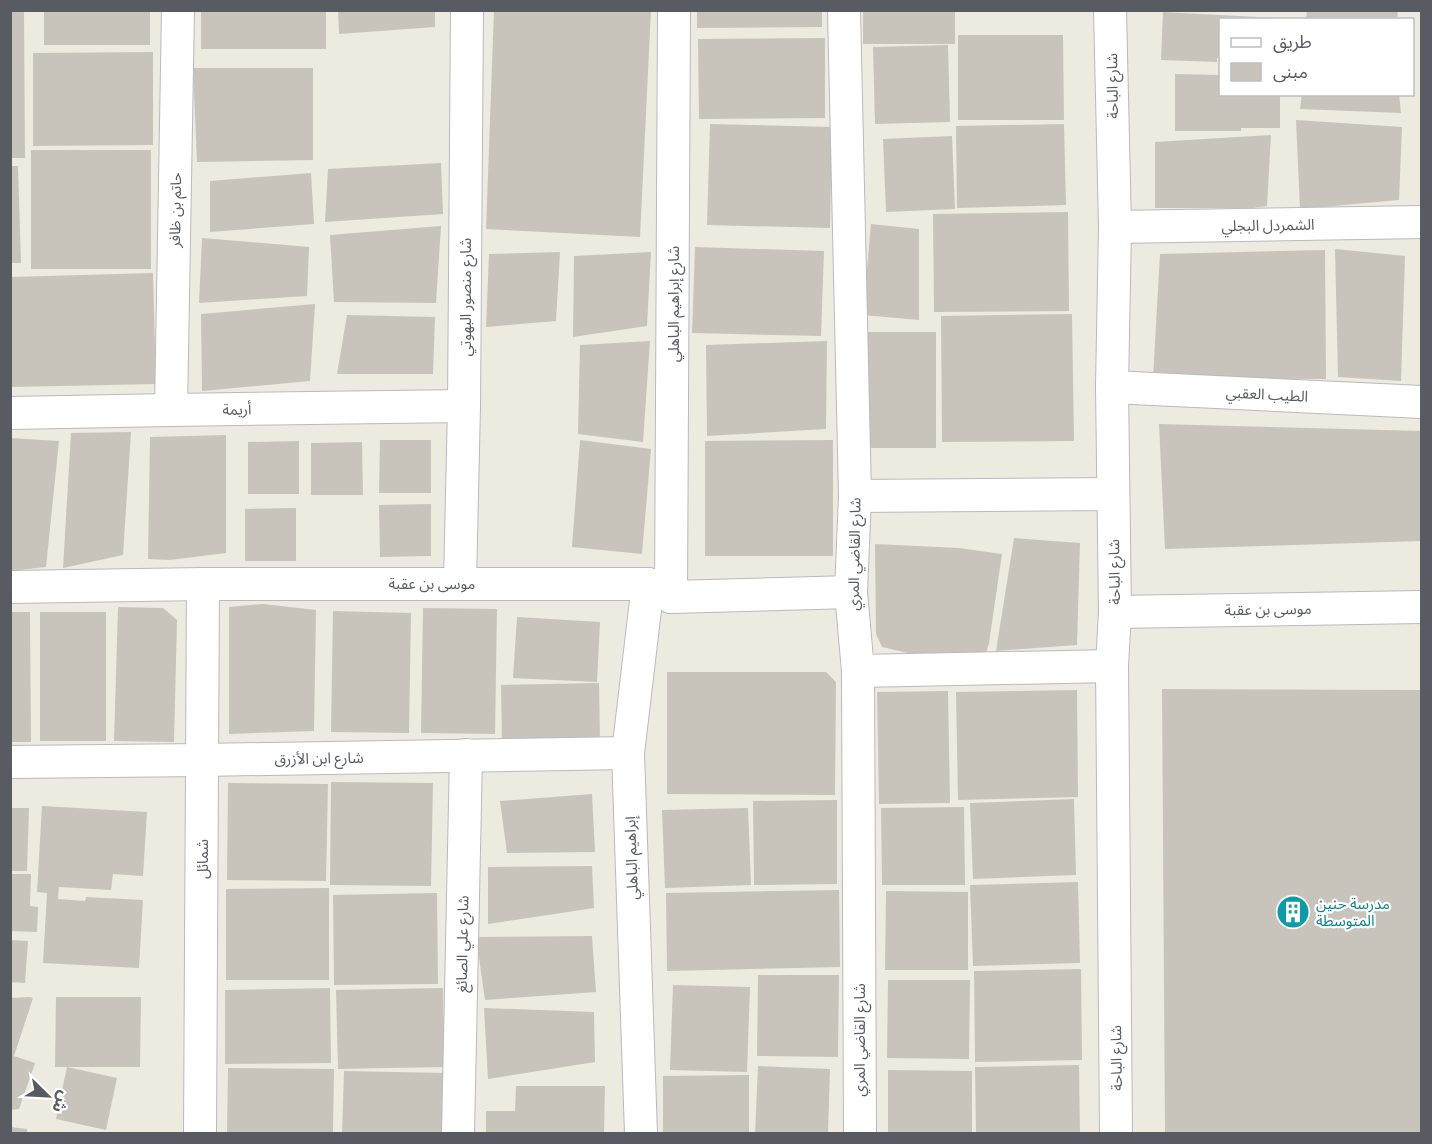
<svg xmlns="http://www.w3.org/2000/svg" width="1432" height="1144" font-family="Ubuntu,'Noto Sans Arabic',sans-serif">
  <rect width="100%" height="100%" fill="#edeadf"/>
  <g fill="#c8c4bc">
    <path d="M10,10h14l1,148h-15z"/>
    <rect x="44" y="10" width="106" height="35"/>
    <rect x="201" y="10" width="125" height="39"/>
    <path d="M338,10h97v17l-96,7z"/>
    <path d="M494,10h157l-11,227 -154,-8z"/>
    <path d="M697,10h125v17l-125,1z"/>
    <rect x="863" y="10" width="92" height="34"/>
    <path d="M1307,10h91l-1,10h-91z"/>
    <path d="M1163,12l114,6v2h-57v38h-3v4l-56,-2z"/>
    <path d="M958,35h105l1,85h-106z"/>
    <path d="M825,38v80l-126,1 -1,-80z"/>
    <path d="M948,45l2,77 -75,2 -2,-77z"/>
    <path d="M153,52v93l-120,1v-93z"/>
    <path d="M193,68h120v92l-116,2z"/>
    <path d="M1175,74l45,1v19h60v34h-39v3h-66z"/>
    <path d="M1302,94h97l2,19 -101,-4z"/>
    <path d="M1296,120l106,7 -3,73 -99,9z"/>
    <path d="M710,124l122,3 -2,101 -123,-3z"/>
    <path d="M1064,124l2,81 -109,3 -1,-82z"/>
    <path d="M1271,135l-4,71 -15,2h-97v-66z"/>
    <path d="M952,136l3,73 -69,3 -3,-73z"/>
    <rect x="31" y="150" width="120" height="119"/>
    <path d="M441,163l2,51 -118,8 3,-53z"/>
    <path d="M10,166h8l3,97h-11z"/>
    <path d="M311,173l3,51 -104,8v-51z"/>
    <path d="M1068,212l1,99 -135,1 -1,-98z"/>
    <path d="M871,224l48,5v91l-56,-5z"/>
    <path d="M441,226l-5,77 -102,-1 -4,-67z"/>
    <path d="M202,238l107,9 -2,49 -108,7z"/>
    <path d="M695,247l129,4 -3,85 -129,-3z"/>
    <path d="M1335,249l70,7 -4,125 -63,-4z"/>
    <path d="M1325,250l1,129 -173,-1 7,-124z"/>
    <path d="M560,252l-4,69 -70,6 3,-73z"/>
    <path d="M651,252l-4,74 -74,11 1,-81z"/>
    <path d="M153,273l3,111 -146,3v-110z"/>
    <path d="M315,304l-5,77 -108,10 -1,-77z"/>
    <path d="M1072,314l2,127 -132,1 -1,-126z"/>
    <path d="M347,315l88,2 -2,57h-96z"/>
    <rect x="868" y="332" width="68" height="116"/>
    <path d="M650,341l-7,101 -65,-8 2,-89z"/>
    <path d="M827,341l-1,88 -119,7 -1,-91z"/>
    <path d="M1159,424l263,7v110l-257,8z"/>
    <path d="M131,432l-8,123 -60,13 8,-135z"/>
    <path d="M226,435v118l-56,7 -22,-1 2,-122z"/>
    <path d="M10,438l49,3 -13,126 -36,4z"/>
    <path d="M380,440h51v53h-52z"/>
    <path d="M580,440l71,9 -9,105 -70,-7z"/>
    <path d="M833,440v116h-128v-115z"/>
    <path d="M299,441v53h-51v-52z"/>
    <path d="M362,442l1,53h-52v-52z"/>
    <path d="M431,504v52l-51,1 -1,-52z"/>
    <path d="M296,508v53h-51v-52z"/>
    <path d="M1014,538l66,5 -3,102 -81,6z"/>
    <path d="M875,544l84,4 43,6 -13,89 -5,17 -54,-2 -48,-11 -6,-13z"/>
    <path d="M263,604l53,6 -2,121 -85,3v-127z"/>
    <path d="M118,607l45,1 14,12 -3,122 -60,-1z"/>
    <path d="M423,608l74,1 -2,125 -74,-1z"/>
    <path d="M333,611l78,2 -2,120 -78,-1z"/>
    <path d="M10,612h20l1,130h-21z"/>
    <rect x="40" y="612" width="66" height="129"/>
    <path d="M517,617l83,5 -3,60 -84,-4z"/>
    <path d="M667,672h159l10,10 -1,113 -168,-1z"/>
    <path d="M599,683l1,58 -98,3 -1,-59z"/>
    <path d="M1162,689l260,1v444h-257z"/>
    <path d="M1077,690l1,107 -120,3 -2,-108z"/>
    <path d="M948,691l2,112 -71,1 -2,-112z"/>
    <path d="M331,782l102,1 -2,103 -101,-1z"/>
    <path d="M228,783l100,1 -2,97 -99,-1z"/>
    <path d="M592,794l3,58 -88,1 -7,-52z"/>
    <path d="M1074,799l2,76 -103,4 -3,-76z"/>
    <path d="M837,800v84l-83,1 -1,-84z"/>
    <path d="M42,806l105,6 -4,64 -30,-2 -2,16 -52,-3 -1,12 27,2 1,-4 57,3 -4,68 -96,-5 4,-70 -10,-1z"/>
    <path d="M964,807l1,78h-83l-1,-77z"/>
    <path d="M10,808h19l-2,63h-17z"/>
    <path d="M748,808l3,77 -86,3 -3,-78z"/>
    <path d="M592,866l2,42 -106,16v-57z"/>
    <path d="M10,874h21l-1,32 8,1 -1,25 -27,-1z"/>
    <path d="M1078,882l2,81 -107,3 -3,-81z"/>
    <path d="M329,888v92h-103v-91z"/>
    <path d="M839,890l1,77 -173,4 -1,-78z"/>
    <path d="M886,891l82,1v78h-83z"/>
    <path d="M437,893l1,91 -104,1 -1,-90z"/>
    <path d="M592,936l4,56 -111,8 -9,-63z"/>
    <path d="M10,940l18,1 -3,42 -15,-1z"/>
    <path d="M1081,969l1,91 -107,2 -1,-91z"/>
    <path d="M758,975h81l-1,82 -81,-1z"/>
    <path d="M888,980h82l-1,79 -82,-1z"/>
    <path d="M673,985l77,2 -3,85 -77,-2z"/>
    <path d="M330,988l1,75 -106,1v-74z"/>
    <path d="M443,988l1,79 -106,2 -2,-79z"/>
    <path d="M30,997l3,1 -19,58 21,7 -16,46 -9,1v-112z"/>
    <path d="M56,997h85l-1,70h-85z"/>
    <path d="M484,1008l110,4 1,50 -107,17z"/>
    <path d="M1079,1065l1,69h-104l-1,-67z"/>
    <path d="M758,1066l72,3 -2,65h-73z"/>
    <path d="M67,1067l50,11 -11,52 -50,-11z"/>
    <path d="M228,1068l106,1 -1,65h-106z"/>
    <path d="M888,1070l84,1v63h-84z"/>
    <path d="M344,1071l102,2 -1,61h-103z"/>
    <path d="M749,1075v59h-86v-58z"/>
    <path d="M516,1086h89l-1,48h-118v-23h29z"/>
    <path d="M10,1127l17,2v5h-17z"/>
  </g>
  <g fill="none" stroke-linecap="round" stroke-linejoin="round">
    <g stroke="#b8bac0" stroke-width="34">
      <g id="minor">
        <path d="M844,10l11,486 -4,96 7,79 2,463"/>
        <path d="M1110,10l5,217 -3,160 3,225 -3,54 4,468"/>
        <path d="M1115,227l307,-5"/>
        <path d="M1112,387l310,15"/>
        <path d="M171,410l7,-400"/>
        <path d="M10,413l161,-3 293,-4"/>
        <path d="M855,496l258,-2"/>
        <path d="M460,583l4,-177 3,-396"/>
        <path d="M10,587l193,-3h445l23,13 180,-5"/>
        <path d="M671,597l3,-587"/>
        <path d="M1115,612l307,-5"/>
        <path d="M858,671l254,-5"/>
        <path d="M10,762l192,-2 426,-7"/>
        <path d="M200,1134l3,-550"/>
        <path d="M458,1134l8,-379"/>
        <path d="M641,1134l-13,-381 20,-169"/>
      </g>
    </g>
    <use href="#minor" stroke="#fff" stroke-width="32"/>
  </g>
  <defs>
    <g id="building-disc" transform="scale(1.725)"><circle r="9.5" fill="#0f9aa8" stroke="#fff"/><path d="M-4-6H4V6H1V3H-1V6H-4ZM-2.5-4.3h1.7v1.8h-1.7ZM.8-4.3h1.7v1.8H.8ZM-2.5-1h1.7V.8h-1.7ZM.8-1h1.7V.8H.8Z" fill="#fff"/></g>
  </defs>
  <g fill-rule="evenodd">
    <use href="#building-disc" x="1293" y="912"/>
  </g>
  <g text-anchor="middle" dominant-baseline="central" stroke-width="4.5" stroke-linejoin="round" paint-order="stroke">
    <g font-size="15" fill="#585c62" stroke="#fff">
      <text transform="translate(1112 86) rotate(-91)">شارع الباحة</text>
      <text transform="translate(175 210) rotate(-89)">حاتم بن ظافر</text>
      <text transform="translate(1268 225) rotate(-1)">الشمردل البجلي</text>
      <text transform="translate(465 297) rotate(-90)">شارع منصور البهوتي</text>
      <text transform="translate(673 304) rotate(-90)">شارع إبراهيم الباهلي</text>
      <text transform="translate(1267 394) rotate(3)">الطيب العقبي</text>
      <text transform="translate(237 409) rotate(-1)">أريمة</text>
      <text transform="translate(854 554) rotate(-89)">شارع القاضي المري</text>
      <text transform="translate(1114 572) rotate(-91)">شارع الباحة</text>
      <text x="432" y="583">موسى بن عقبة</text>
      <text transform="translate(1268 609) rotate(-1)">موسى بن عقبة</text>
      <text transform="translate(319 758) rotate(-1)">شارع ابن الأزرق</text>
      <text transform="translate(631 858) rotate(-92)">إبراهيم الباهلي</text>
      <text transform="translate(202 859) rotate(-90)">شمائل</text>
      <text transform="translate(462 944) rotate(-89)">شارع علي الصائغ</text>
      <text transform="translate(859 1040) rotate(-90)">شارع القاضي المري</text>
      <text transform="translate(1116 1058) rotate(-91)">شارع الباحة</text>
    </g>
    <g font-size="15" fill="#0d838f" stroke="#fff" text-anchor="start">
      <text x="1316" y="903">مدرسة حنين<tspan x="1316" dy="17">المتوسطة</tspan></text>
    </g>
  </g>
  <rect width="1432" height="1144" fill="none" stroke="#585c62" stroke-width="24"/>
  <rect x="1219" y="18" width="195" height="78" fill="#ffffff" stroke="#bcbec0" stroke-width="1.5"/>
  <rect x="1231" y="38" width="30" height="9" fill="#ffffff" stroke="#bcbec0" stroke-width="1.5"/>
  <text x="1273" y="48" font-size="18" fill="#585c62">طريق</text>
  <rect x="1231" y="63" width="30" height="18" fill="#c8c4bc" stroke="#bcbec0" stroke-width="1.5"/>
  <text x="1273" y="78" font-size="18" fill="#585c62">مبنى</text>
  <g transform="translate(48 1096) rotate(114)" stroke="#ffffff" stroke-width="4.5" paint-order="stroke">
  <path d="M0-4.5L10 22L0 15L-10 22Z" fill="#585c62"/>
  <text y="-9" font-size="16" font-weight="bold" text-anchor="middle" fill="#585c62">ش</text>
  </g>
</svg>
